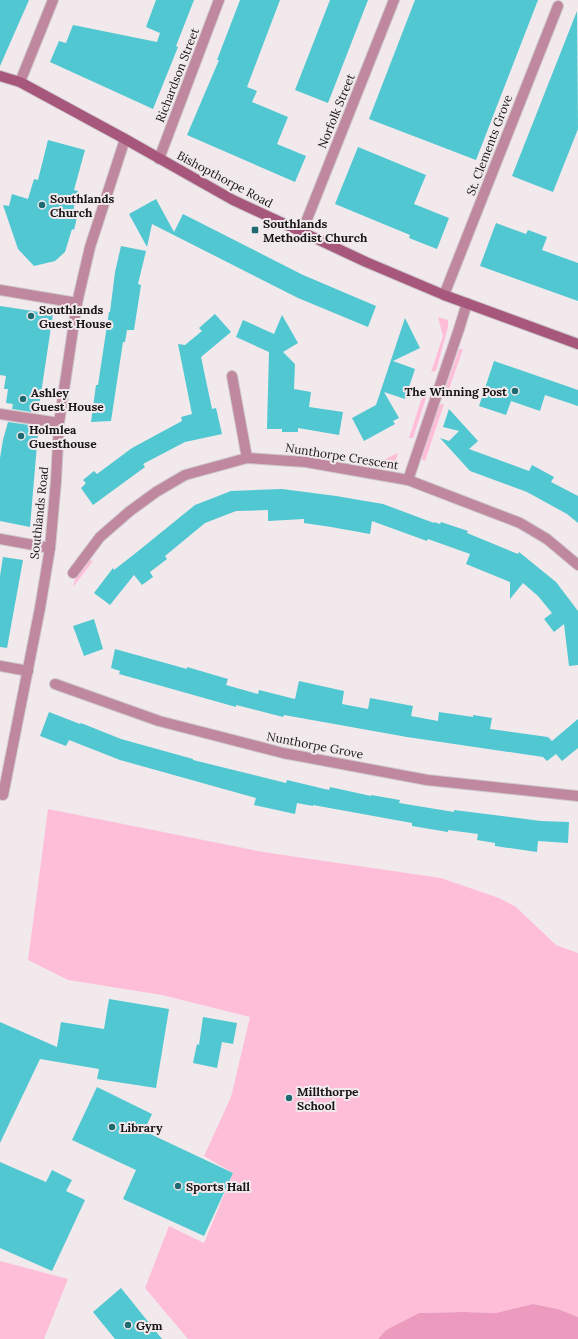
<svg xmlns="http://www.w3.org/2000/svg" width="578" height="1339" font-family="Lora,serif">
  <rect width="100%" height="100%" fill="#f1e9ec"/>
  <g fill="#ffbed8">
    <path d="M438,317l10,3v7l-12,44 -5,1 12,-36z"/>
    <path d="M459,349h4l-14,40 -3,-2 1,-3z"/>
    <path d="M424,391l3,4 -14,43h-4z"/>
    <path d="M441,404h3l-19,57 -3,-1 1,-6 15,-46z"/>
    <path d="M398,453l-4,13 -9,1 -12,-2z"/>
    <path d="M90,560l3,1 -20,26 3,-11z"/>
    <path d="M48,809l215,43 178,26 58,20 17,9 40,38 22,8v364l-20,-8 -25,-5 -37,9 -32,-1 -45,1 -33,17 -8,9h-190l-43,-51 24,-62 35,17 29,-70 -29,-17 27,-59 19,-80 -88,-22 -94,-15 -40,-20z"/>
    <path d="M0,1261l68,18 -24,60h-44z"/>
  </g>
  <path fill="#ec9abd" d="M533,1304l25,5 20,8v22h-200l8,-9 33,-17 45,-1 32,1z"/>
  <g fill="#50c7d1">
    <path d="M0,0h29l-29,66z"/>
    <path d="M156,0h38l-18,46 2,1 -25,62 -103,-47 9,-21 7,2 7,-18 84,17 3,-9 -14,-6z"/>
    <path d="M240,0h40l-33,87 10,4 -5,11 36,15 -11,27 29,12 -11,26 -108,-47 32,-75h-2z"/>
    <path d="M330,0h38l-40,103 -33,-13z"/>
    <path d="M415,0h123l-62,160 -107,-41z"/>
    <path d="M577,11l1,118 -25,63 -41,-16z"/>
    <path d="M48,140l37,10 -11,40 4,1 -5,20 5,2 -4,17 -2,-1 -7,23 -10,9 -21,5 -16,-17 -15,-44 6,1 3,-12 16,5 6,-20 4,1z"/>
    <path d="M358,147l68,28 -12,29 35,14 -12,31 -28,-11 1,-3 -75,-31z"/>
    <path d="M156,199l18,33 9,-18 120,61 73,31 -8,21 -70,-29 -146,-74 -5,23 -18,-33z"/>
    <path d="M496,223l30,11 2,-4 19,7 -5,13 36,13v38l-98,-35z"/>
    <path d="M121,246l25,5 -8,33 3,1 -7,45h-7l-2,12h-2l-12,79 -20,1 5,-37h2l11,-73h1l5,-40z"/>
    <path d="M0,306l53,8 -15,99 -26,-4 1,-5 -7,-1 2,-14h-4l2,-13 -6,-1z"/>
    <path d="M215,314l16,18 -30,25 11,52 4,-1 6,26 -37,8 -42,22 2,3 -52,38 -12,-17 5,-5 -3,-3 11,-9 3,3 35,-26 50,-27 -1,-4 11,-3 -14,-70 7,1 17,-14 -3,-3z"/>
    <path d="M282,315l16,28 -15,9 12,12 -1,25 17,3 -2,15 34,5 -4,23 -41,-7v4h-16v-3h-15l2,-77 -33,-15 7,-17 31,14z"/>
    <path d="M405,318l15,30 -27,13 22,8 -10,30 -21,-7 15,26 -6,3 2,3 -31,17 -12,-23 24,-13z"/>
    <path d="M494,361l84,29v16l-33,-11 -5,16 -29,-10 -5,14 -27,-9z"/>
    <path d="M449,409l29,32 -9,8 60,22 3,-6 22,12 -3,5 27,14v27l-11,-9 -40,-22 -57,-21 -30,-33 9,3 10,-10 -16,-4z"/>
    <path d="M8,422l28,4 -1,6 3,1 -8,94 -30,-6v-63l3,-18z"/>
    <path d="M282,489l54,7 47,8 51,19v-1l6,2 1,-2 27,9 -1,2 51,21 1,-2 37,30 22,29v54l-9,1 -5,-42 -10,8 -10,-13 8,-6 -14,-17 -15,-13 -13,16v-17l-44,-18 4,-10 -42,-15 -1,2 -55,-20 -2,13 -39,-7 -27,-4v-4l-36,2v-11l-32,1 -31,12 -40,33 2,3 -17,13 3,5 -11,8 -8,-10 -24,30 -16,-12 19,-25 1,2 23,-18 58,-47 36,-14z"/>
    <path d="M3,557l20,3 -16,88 -7,-1v-71z"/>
    <path d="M94,619l9,30 -19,7 -11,-30z"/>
    <path d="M115,649l72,20v-2l41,12 -2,6 32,9 1,-4 36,9 4,-18 45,10 -2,13 26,5 2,-11 43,8 -2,10 27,5 1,-9 34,5v-2l19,3 -2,11 58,8 4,4 26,-22v29l-16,13 -6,-7 -9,7 -4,-4 -136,-20 -123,-22 -1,2 -47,-12v2l-117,-33 1,-3 -9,-3z"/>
    <path d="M49,712l31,12 1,-1 40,16 72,20v1l93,23 1,-3 42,10 1,-3 41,9v-1l29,5 -1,3 55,9v-2l87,11 28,1 -1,21 -30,-2 -1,11 -42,-6v-3l-18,-3 1,-6 -30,-4v2l-36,-6v-3l-99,-18v1l-16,-3 -2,11 -41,-9 2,-7 -136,-38 -51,-20 -3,6 -26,-10z"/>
    <path d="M109,999l60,10 -13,79 -59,-9 2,-10 -59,-10 -40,84v-121l57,25 4,-25 43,7z"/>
    <path d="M203,1017l34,6 -4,21 -11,-2 -5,26 -24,-5 4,-19 2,1z"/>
    <path d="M97,1087l55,27 -8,17 89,42 -29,63 -81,-37 13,-29 -64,-30z"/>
    <path d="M0,1162l46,20 6,-12 20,10 -6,11 19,9 -33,71 -52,-23z"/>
    <path d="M121,1288l41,51h-47l-22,-27z"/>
  </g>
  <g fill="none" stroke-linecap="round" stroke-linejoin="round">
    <g stroke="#cec7ca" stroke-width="12">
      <g id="street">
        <path d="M20,82l33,-82"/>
        <path d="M159,159l60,-159"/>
        <path d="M302,232l92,-232"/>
        <path d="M0,290l77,13"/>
        <path d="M444,295l114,-289"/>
        <path d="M232,376l15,82"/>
        <path d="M0,414l59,9"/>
        <path d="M408,480l51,-151 8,-26"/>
        <path d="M0,539l50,9"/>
        <path d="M73,573l27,-36 30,-26 26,-19 29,-17 62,-17 59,4 102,18 112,43 27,16 31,26"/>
        <path d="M0,666l28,5"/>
        <path d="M55,684l104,37 124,32 144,27 151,16"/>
        <path d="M0,794l3,1 4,-20 33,-167 10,-60 6,-67 3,-58 18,-120 13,-56 35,-108"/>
      </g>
    </g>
    <g stroke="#cec7ca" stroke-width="12">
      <path id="secondary" d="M0,76l20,6 105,57 108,61 69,32 64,30 78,33 134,49"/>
    </g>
    <use href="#street" stroke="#c0889f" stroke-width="10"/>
    <use href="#secondary" stroke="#a6577b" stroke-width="10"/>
  </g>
  <g fill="#1d6a70" stroke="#f1e9ec" stroke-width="1.5">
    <circle cx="42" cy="205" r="4"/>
    <rect x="251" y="226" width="8" height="8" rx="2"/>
    <circle cx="31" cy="316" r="4"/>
    <circle cx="515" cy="391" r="4"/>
    <circle cx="23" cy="399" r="4"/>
    <circle cx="21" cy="436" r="4"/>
    <circle cx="289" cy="1098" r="4"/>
    <circle cx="112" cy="1127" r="4"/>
    <circle cx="178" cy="1186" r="4"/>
    <circle cx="128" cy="1325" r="4"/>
  </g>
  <g text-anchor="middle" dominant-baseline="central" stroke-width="4" stroke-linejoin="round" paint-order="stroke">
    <g font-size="12" fill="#181617" stroke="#f1e9ec">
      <text transform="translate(177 75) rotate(-69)">Richardson Street</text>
      <text transform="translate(336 111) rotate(-68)">Norfolk Street</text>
      <text transform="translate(489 145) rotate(-69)">St. Clements Grove</text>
      <text transform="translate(225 179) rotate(28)">Bishopthorpe Road</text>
      <text transform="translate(342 456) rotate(9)">Nunthorpe Crescent</text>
      <text transform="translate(39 513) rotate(-84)">Southlands Road</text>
      <text transform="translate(315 745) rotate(11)">Nunthorpe Grove</text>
    </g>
    <g font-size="12" font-weight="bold" fill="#181617" stroke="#f1e9ec" text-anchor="start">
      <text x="50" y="198">Southlands<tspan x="50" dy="14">Church</tspan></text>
      <text x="263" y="223">Southlands<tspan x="263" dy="14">Methodist Church</tspan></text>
      <text x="39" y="309">Southlands<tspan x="39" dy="14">Guest House</tspan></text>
      <text x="507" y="391" text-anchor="end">The Winning Post</text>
      <text x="31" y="392">Ashley<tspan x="31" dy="14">Guest House</tspan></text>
      <text x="29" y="429">Holmlea<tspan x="29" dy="14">Guesthouse</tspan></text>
      <text x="297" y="1091">Millthorpe<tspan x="297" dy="14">School</tspan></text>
      <text x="120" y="1127">Library</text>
      <text x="186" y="1186">Sports Hall</text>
      <text x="136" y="1325">Gym</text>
    </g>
  </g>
</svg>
